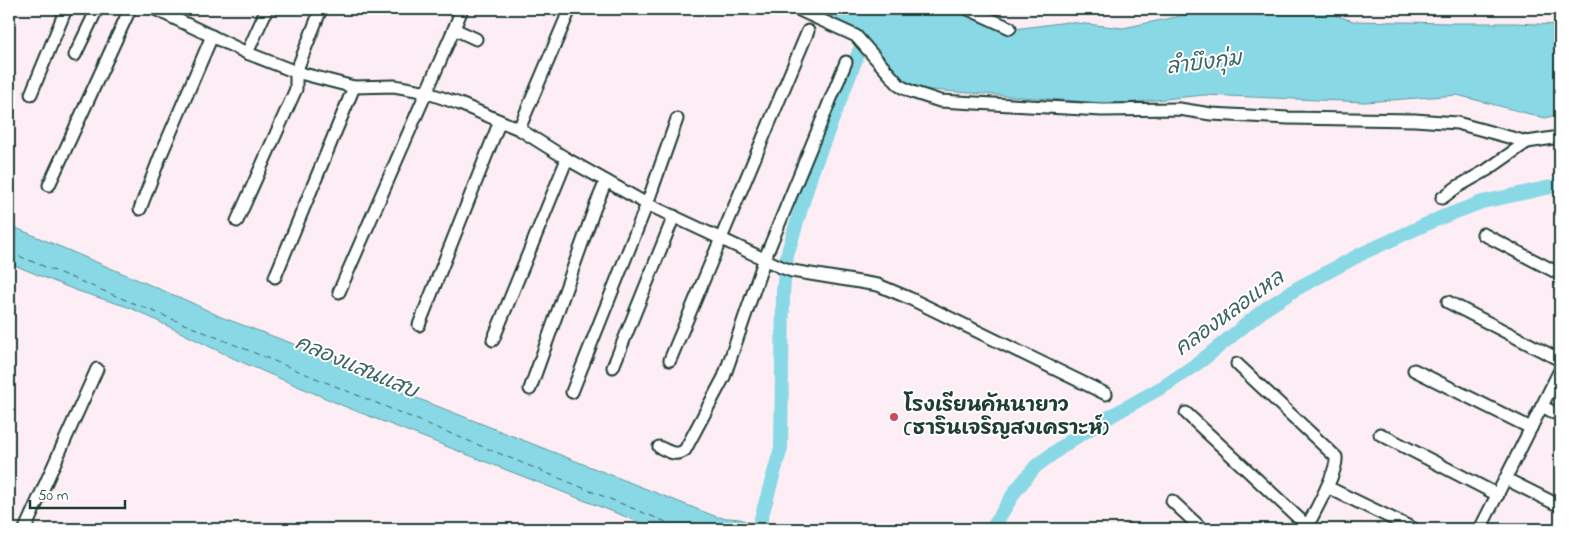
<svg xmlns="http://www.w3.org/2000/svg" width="1569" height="538" font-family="'Indie Flower','Playpen Sans Thai',sans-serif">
  <rect width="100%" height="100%" fill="#fdedf4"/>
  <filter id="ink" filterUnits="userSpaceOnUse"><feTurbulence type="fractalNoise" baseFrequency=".02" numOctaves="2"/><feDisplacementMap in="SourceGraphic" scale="10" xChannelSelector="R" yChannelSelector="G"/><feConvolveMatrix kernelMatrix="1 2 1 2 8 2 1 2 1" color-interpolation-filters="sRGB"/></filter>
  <g filter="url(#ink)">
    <g fill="#89d8e5" stroke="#5f9a9e">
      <path d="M818,9h145l44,21 61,-8 55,6 53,-11 29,-8h111l37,12 98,2h64l45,2v89l-15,4 -88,-23 -92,7 -161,-7 -89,9 -210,-16 -58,-60z"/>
      <path d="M9,225l181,77 31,15 86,32 73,29 24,15 313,124 23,2 25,10h-108l-311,-122 -109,-47 -106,-52 -56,-18 -66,-27z"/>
    </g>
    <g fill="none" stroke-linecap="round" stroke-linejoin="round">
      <g stroke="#89d8e5" stroke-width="14">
        <path d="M758,529l23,-81 2,-156 4,-37 25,-83 55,-141"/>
        <path d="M992,529l24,-39 20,-24 34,-25 46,-28 50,-28 35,-24 64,-52 31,-20 67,-36 77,-35 42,-16 78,-17"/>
      </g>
      <path stroke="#3a6460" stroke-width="1" stroke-dasharray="6 5" stroke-linecap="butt" d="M9,252l674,277"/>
      <g stroke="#1f3d34" stroke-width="15">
        <g id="minor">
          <path d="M155,9l92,44 49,19 58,15 40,-1 28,5 38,13 59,25 48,30 80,45 134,63 11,4 86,14 31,13 197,96"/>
          <path d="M797,9l59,27 44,50 12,6 28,9 162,9 77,-1 32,5 77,4 127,2 42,3 70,19 33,-5"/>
          <path d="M968,9l42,19"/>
          <path d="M454,29l8,-20"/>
          <path d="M247,53l20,-44"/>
          <path d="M75,55l22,-46"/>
          <path d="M31,94l35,-85"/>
          <path d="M519,129l51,-120"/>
          <path d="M49,185l81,-176"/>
          <path d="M1442,198l15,-11 30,-17 40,-28"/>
          <path d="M140,209l20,-52 52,-121"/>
          <path d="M237,221l59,-132v-17l25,-63"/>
          <path d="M1483,234l77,40"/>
          <path d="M275,277l79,-190"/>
          <path d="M339,292l115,-263 22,10"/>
          <path d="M1448,302l112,58"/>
          <path d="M419,325l81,-204"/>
          <path d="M493,340l74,-181"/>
          <path d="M670,360l138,-329"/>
          <path d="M1237,364l99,93c2,15 -23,57 -30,72"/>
          <path d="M613,367l61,-151"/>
          <path d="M1414,370l117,58"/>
          <path d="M530,389l65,-182 11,-26"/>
          <path d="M572,392l75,-188 30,-85"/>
          <path d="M1542,406l18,10"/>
          <path d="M1186,413l121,113"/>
          <path d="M1380,434l118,61"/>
          <path d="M659,447c9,4 17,10 26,3l39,-73 41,-119 81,-196"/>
          <path d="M1506,479l54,27"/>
          <path d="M1327,487l87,42"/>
          <path d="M1172,501l30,28"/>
          <path d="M25,529l72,-160"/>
          <path d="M1480,529l80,-159"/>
        </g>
      </g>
      <use href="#minor" stroke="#fff" stroke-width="11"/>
    </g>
    <path fill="#d6a7bb" stroke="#1f3d34" d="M620,9h10l-2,3z"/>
    <path fill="#f9c2da" stroke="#1f3d34" d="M1129,522l8,7h-15z"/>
  </g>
  <circle fill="#d1495b" stroke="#fff" stroke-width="2" cx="894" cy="417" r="5"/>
  <g text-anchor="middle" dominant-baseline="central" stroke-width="4" stroke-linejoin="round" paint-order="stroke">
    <g font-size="20" font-weight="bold" fill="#1f3d34" stroke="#fff" text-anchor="start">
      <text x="904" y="406">โรงเรียนคันนายาว<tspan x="904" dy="23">(ธารินเจริญสงเคราะห์)</tspan></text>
    </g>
    <g font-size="21" font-style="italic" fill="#3a6460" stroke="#fff">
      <text transform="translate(1204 64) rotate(-7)">ลำบึงกุ่ม</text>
      <text transform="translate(1230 314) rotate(-36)">คลองหลอแหล</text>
      <text transform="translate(356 368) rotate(23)">คลองแสนแสบ</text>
    </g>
  </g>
  <rect width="1569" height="538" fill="none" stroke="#fff" stroke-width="30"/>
  <rect x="15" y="15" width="1539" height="508" fill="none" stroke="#1f3d34" stroke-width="2" filter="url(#ink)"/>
  <path d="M30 500v8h95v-8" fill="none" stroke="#1f3d34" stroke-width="2.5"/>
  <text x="38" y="500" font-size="15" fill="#1f3d34" stroke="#ffffff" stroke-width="4" paint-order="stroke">50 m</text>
</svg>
